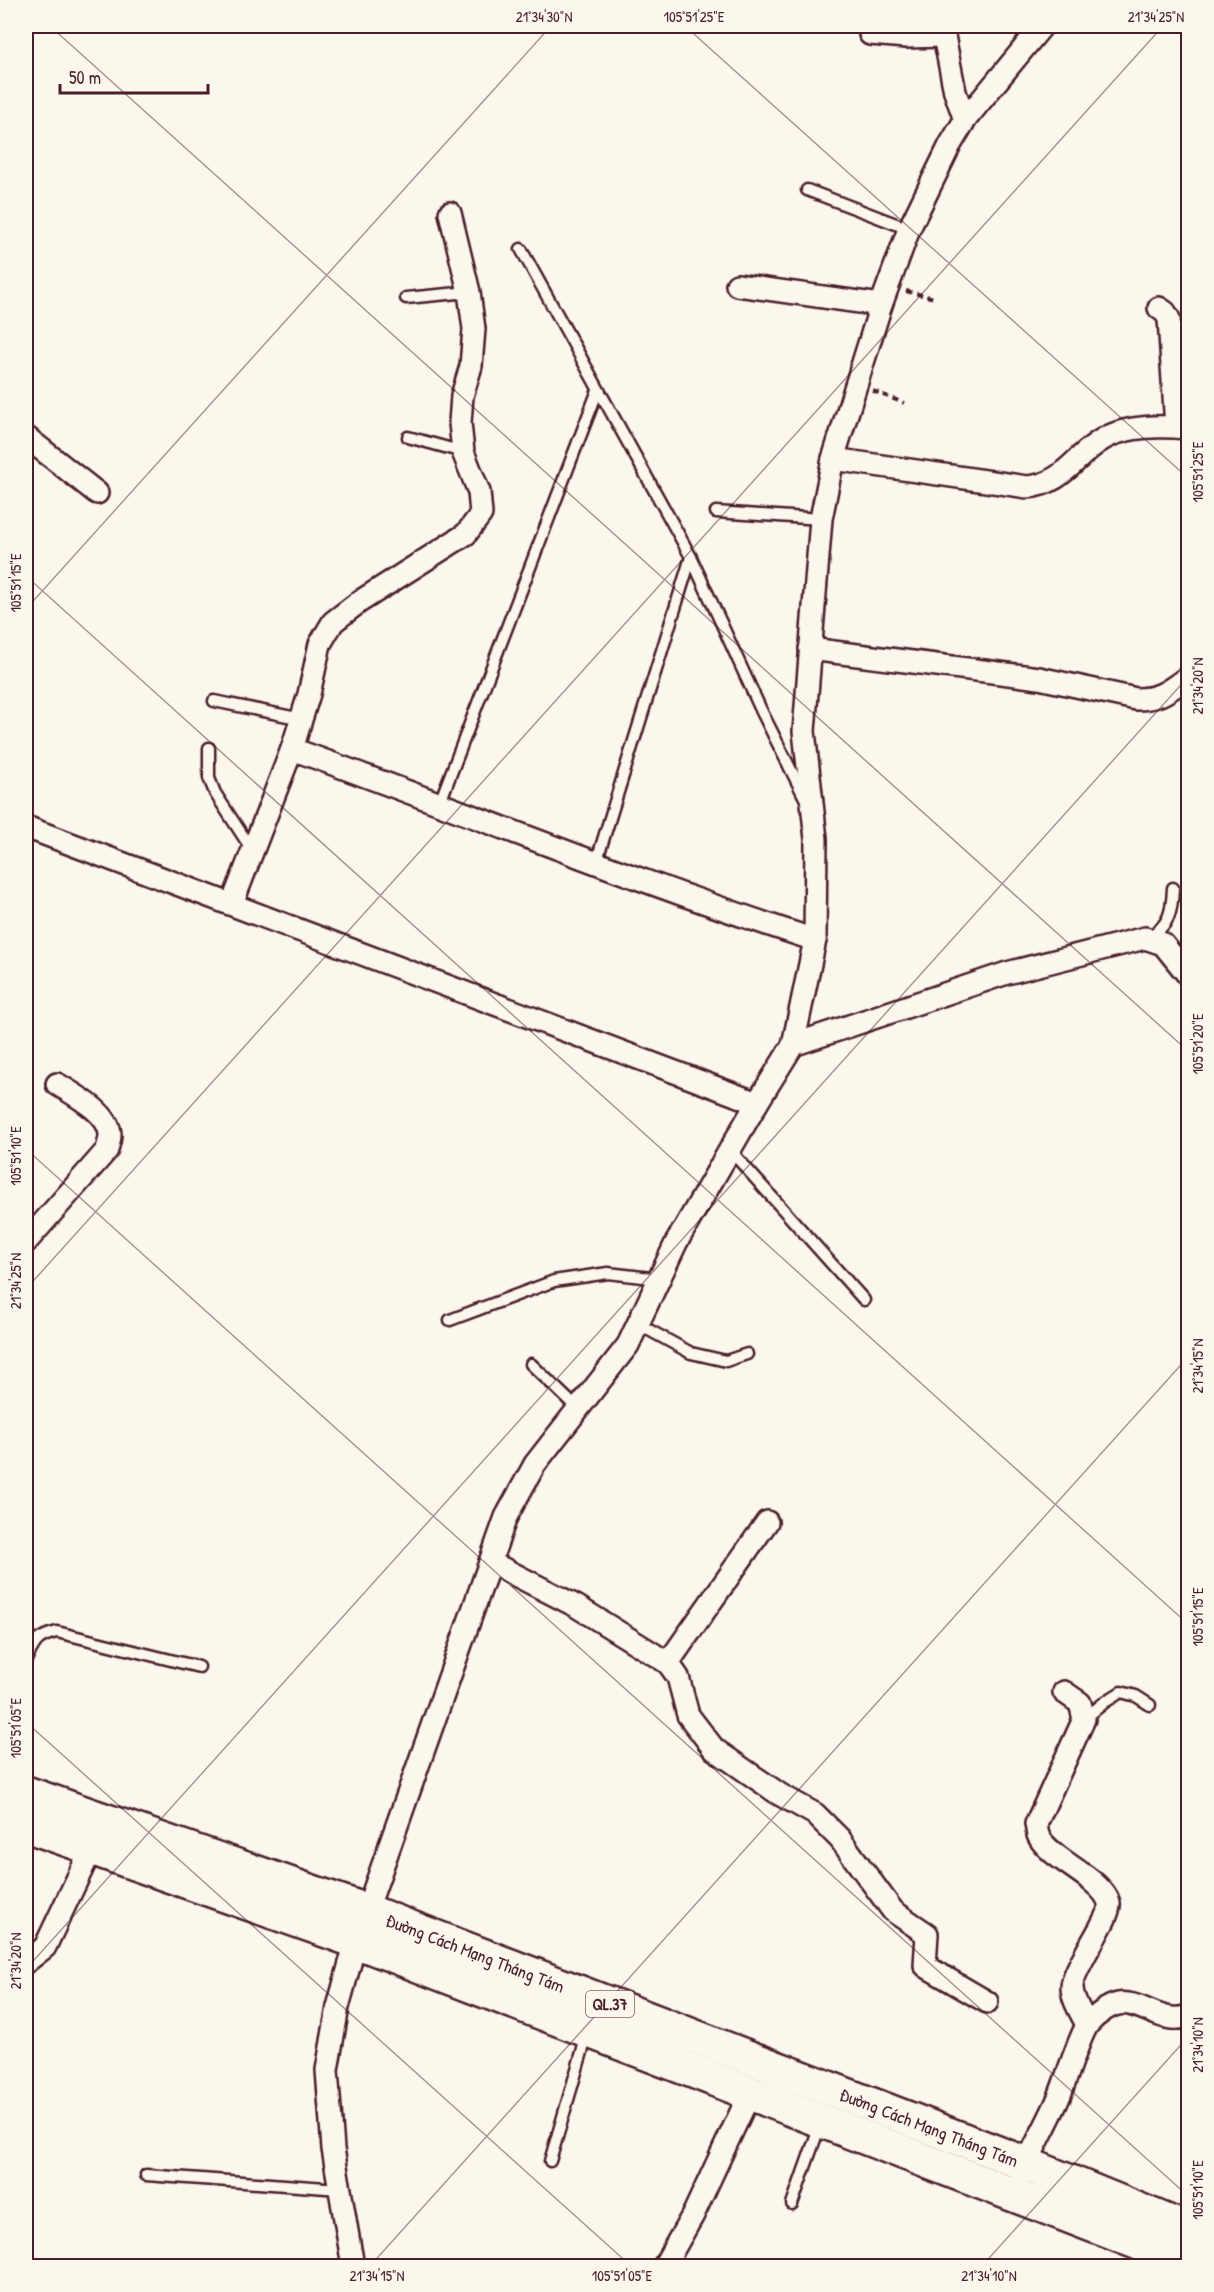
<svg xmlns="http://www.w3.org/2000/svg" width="1214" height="2292" font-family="'Patrick Hand',sans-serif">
  <rect width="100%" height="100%" fill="#fbf7ec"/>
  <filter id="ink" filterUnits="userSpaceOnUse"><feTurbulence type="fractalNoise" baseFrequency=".0167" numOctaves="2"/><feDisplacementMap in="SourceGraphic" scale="12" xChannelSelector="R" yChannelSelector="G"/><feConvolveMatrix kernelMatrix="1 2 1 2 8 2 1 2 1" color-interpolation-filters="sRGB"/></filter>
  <g filter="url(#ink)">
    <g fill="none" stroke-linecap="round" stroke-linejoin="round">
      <g stroke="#4a1f2b" stroke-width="15">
        <g id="lane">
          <path d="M807,190l102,39"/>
          <path d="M521,249l170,308 70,153 44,88"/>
          <path d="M406,298l63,-6"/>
          <path d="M408,437l55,15"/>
          <path d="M716,512l105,7"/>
          <path d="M214,701l88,18"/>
          <path d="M209,748v30l6,15 37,57"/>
          <path d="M440,802l158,-412"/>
          <path d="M596,863l95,-306"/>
          <path d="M1148,937c22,-11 24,-26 25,-49"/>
          <path d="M730,1150l134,150"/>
          <path d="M450,1320l104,-39 54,-8 52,6"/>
          <path d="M638,1324l53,29 35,8 21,-7"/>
          <path d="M531,1364l47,45"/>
          <path d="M26,1660c9,-18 10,-23 31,-28l142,35"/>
          <path d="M1084,1719l21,-17 16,-10 15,4 14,9"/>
          <path d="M550,2161l37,-126"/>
          <path d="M146,2175l194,14"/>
          <path d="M792,2204l28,-79"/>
        </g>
      </g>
      <g stroke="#4a1f2b" stroke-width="26">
        <g id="street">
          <path d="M942,26l13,66 10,28"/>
          <path d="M870,34l36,3 38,-1"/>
          <path d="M737,285l144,20"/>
          <path d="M1159,308l6,4 4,7 7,108"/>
          <path d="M26,437l71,56"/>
          <path d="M833,459l194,28c38,-3 48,-33 78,-49 24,-13 57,-12 83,-10"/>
          <path d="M810,649l229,29 97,21c25,0 33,-9 52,-22"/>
          <path d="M292,749c175,63 347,134 523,191"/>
          <path d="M26,827l731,276"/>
          <path d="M232,904l60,-155 17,-55 11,-50 13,-22 26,-20 107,-68 15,-20 -2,-22 -16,-40 -3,-29 2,-27 9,-30 3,-37 -5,-37 -19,-79"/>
          <path d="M793,1045l214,-72 138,-35 18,6 25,31"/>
          <path d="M26,1242l81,-92c1,-5 3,-10 3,-15 0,-22 -37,-41 -53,-51"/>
          <path d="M490,1562l86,44 92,57 10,14 10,38 26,34 65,45 36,20 25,25 53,72 34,23 -2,31 2,2 60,35"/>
          <path d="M668,1663l99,-141"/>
          <path d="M1064,1692l16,11 4,16 -48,105c1,4 1,10 3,13 12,23 64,42 70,66 3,14 -37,65 -37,84 0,13 10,27 15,38"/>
          <path d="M26,1962l19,-15 46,-97"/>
          <path d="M1021,2175c12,-27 27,-52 38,-78 7,-17 20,-60 29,-73 7,-8 20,-18 30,-20 21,-5 44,22 70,12"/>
          <path d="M353,2266l-20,-117 -6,-79 11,-63 18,-66 150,-424 29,-53 93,-119 48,-102 81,-140 36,-58 22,-105 1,-101 -12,-108 17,-212 12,-60 48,-154 28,-76 41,-84 15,-25 77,-94"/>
          <path d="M664,2266l29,-51 57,-122"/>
        </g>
      </g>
      <g stroke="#4a1f2b" stroke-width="38">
        <g id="primary">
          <path id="s1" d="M26,1793l341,118 659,253 162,66"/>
          <path d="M26,1825l330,116 832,321"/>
        </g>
      </g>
      <g stroke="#4a1f2b" stroke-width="4" stroke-dasharray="6 4.5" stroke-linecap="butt">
        <path d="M906,291l28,7"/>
        <path d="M873,391l31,12"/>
      </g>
      <use href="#lane" stroke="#fbf7ec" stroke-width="10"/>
      <use href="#street" stroke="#fbf7ec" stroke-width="21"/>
      <use href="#primary" stroke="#fbf7ec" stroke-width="33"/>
    </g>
  </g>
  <path fill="none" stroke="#4a1f2b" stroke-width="1.5" stroke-opacity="0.45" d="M50,26l1138,1025M685,26l503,452M26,576l1162,1048M26,609l525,-583M26,1149l1162,1047M26,1289l1137,-1263M26,1722l605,544M26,1969l1162,-1292M370,2266l818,-909M982,2266l206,-229"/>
  <g text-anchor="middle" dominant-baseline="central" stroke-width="6" stroke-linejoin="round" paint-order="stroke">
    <rect fill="#fbf7ec" stroke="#7f6065" stroke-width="1.5" x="586" y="1991" width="48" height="26" rx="4.5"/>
    <g font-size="16" font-weight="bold" fill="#4a1f2b">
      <text x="610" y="2004">QL.37</text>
    </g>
    <g font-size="18" fill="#4a1f2b" stroke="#fbf7ec">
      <text stroke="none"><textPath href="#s1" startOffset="477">Đường Cách Mạng Tháng Tám</textPath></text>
      <text stroke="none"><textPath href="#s1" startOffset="963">Đường Cách Mạng Tháng Tám</textPath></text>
    </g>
  </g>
  <rect width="1214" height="2292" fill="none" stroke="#fbf7ec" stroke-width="66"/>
  <path d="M60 84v9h148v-9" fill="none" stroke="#4a1f2b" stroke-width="3"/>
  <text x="69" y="84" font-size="18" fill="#4a1f2b" stroke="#fbf7ec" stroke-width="4.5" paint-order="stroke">50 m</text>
  <rect x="33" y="33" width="1148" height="2226" fill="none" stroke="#4a1f2b" stroke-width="2"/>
  <g font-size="15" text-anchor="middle" fill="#4a1f2b">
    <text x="544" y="22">21°34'30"N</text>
    <text x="694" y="22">105°51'25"E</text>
    <text x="1156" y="22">21°34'25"N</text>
    <text transform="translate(1198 472) rotate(-90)" y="5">105°51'25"E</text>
    <text transform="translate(16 583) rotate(-90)" y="5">105°51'15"E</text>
    <text transform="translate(1198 686) rotate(-90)" y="5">21°34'20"N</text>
    <text transform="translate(1198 1044) rotate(-90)" y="5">105°51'20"E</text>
    <text transform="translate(16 1156) rotate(-90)" y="5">105°51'10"E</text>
    <text transform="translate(16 1281) rotate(-90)" y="5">21°34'25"N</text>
    <text transform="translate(1198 1366) rotate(-90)" y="5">21°34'15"N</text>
    <text transform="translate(1198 1617) rotate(-90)" y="5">105°51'15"E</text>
    <text transform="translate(16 1728) rotate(-90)" y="5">105°51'05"E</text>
    <text transform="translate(16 1961) rotate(-90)" y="5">21°34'20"N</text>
    <text transform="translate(1198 2045) rotate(-90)" y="5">21°34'10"N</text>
    <text transform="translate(1198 2190) rotate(-90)" y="5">105°51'10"E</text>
    <text x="377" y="2281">21°34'15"N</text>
    <text x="622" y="2281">105°51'05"E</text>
    <text x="989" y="2281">21°34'10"N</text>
  </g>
</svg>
